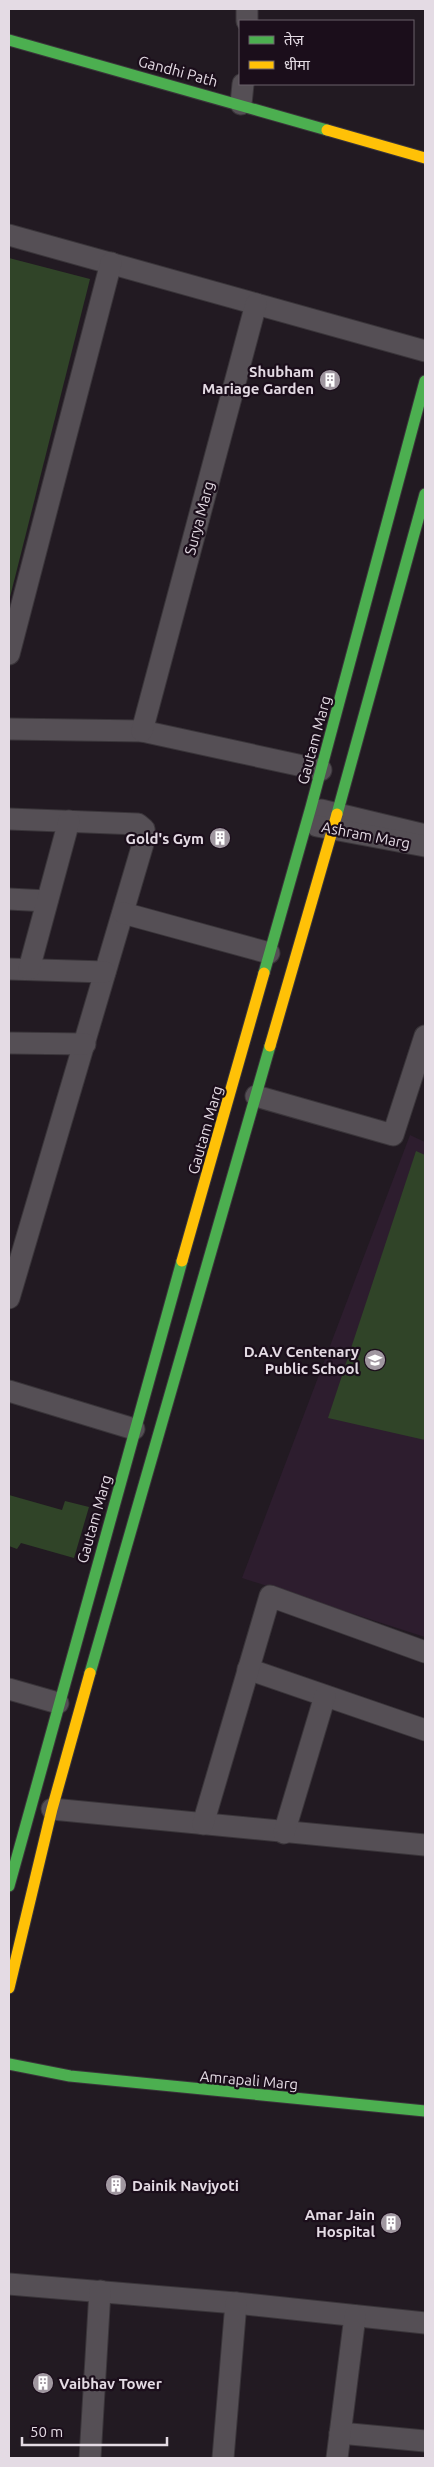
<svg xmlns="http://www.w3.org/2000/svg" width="434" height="2467" font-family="Ubuntu,'Noto Sans Devanagari',sans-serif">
  <rect width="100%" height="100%" fill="#221a22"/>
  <path fill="#2d1d2e" d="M410,1135l15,7v495l-183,-59z"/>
  <g fill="#304428">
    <path d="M9,258l81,21 -81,322z"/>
    <path d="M416,1151l9,4v285l-97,-22z"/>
    <path d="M9,1495l53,15 3,-9 24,6 -15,51 -53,-15 -4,6 -8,-3z"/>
  </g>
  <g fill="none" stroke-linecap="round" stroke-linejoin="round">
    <g stroke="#3a353a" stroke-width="23">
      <g id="street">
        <path d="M247,21v-12"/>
        <path d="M241,104l2,-20"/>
        <path d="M9,235l416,116"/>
        <path d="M9,654l102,-391"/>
        <path d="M9,729l133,2 179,39"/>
        <path d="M142,731l114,-427"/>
        <path d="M321,810l104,25"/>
        <path d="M9,819l129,5 6,5 1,8 -136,461"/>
        <path d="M317,826l108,20"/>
        <path d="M9,899l38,2"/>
        <path d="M123,913l146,40"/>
        <path d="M9,969l96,3"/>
        <path d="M29,969l40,-148"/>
        <path d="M9,1043l76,1"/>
        <path d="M256,1096l137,39 32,-99"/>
        <path d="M9,1391l125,38"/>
        <path d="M248,1669l177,61"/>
        <path d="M9,1689l49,14"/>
        <path d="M52,1809l373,36"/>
        <path d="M203,1824l67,-228 155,56"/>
        <path d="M284,1833l41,-137"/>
        <path d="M9,2284l227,19 189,20"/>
        <path d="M340,2433l85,8"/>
        <path d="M90,2458l10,-167"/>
        <path d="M223,2458l13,-155"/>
        <path d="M337,2458l18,-142"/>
      </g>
    </g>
    <g stroke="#3a353a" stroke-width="13">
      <g id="fast">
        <path d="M9,40l318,90"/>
        <path d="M337,814l88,-320"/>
        <path d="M264,973l47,-166 114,-426"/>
        <path d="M90,1673l180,-627"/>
        <path d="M9,1886l173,-625"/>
        <path d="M9,2064l61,12 355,35"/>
      </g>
    </g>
    <g stroke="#3a353a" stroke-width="13">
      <g id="slow">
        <path d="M327,130l98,28"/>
        <path d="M270,1046l67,-232"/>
        <path d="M182,1261l82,-288"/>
        <path d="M9,1988l43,-179 38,-136"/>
      </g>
    </g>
    <use href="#street" stroke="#554f55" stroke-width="21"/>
    <use href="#fast" stroke="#4caf50" stroke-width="11"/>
    <use href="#slow" stroke="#ffc107" stroke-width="11"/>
  </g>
  <defs>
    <g id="building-disc" transform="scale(1.125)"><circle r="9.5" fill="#a097a0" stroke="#1b0e1b"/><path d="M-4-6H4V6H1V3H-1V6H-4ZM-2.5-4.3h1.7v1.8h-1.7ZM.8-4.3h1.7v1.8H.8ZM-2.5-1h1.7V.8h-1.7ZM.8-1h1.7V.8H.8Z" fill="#fff"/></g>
    <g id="school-disc" transform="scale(1.125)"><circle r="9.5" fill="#a097a0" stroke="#1b0e1b"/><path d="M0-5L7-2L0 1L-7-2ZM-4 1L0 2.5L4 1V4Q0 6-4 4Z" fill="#fff"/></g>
  </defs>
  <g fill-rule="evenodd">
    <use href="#building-disc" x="330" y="380"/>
    <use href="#building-disc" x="220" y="838"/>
    <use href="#school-disc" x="375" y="1360"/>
    <use href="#building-disc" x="116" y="2185"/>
    <use href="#building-disc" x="391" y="2223"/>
    <use href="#building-disc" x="43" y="2383"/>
  </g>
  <g text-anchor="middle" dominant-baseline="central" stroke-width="4.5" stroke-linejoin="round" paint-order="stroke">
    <g font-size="15" fill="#e4dbe4" stroke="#1b0e1b">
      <text transform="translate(178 71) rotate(15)">Gandhi Path</text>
      <text transform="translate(199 518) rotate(-75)">Surya Marg</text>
      <text transform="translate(314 740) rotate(-75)">Gautam Marg</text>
      <text transform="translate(366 835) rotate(11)">Ashram Marg</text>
      <text transform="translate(205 1130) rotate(-74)">Gautam Marg</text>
      <text transform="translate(94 1519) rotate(-74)">Gautam Marg</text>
      <text transform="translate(249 2080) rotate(5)">Amrapali Marg</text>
    </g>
    <g font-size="15" font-weight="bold" fill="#e4dbe4" stroke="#1b0e1b" text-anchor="end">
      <text x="314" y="371">Shubham<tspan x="314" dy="17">Mariage Garden</tspan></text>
      <text x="204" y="838">Gold's Gym</text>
      <text x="359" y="1351">D.A.V Centenary<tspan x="359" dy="17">Public School</tspan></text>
      <text x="132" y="2185" text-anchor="start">Dainik Navjyoti</text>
      <text x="375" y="2214">Amar Jain<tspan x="375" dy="17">Hospital</tspan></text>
      <text x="59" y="2383" text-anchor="start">Vaibhav Tower</text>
    </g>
  </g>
  <rect width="434" height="2467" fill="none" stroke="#e4dbe4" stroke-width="20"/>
  <rect x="239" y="20" width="175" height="65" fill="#1b0e1b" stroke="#6b606b"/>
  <rect x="249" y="36" width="25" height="8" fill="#4caf50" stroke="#6b606b"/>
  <text x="284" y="45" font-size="15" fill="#e4dbe4">तेज़</text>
  <rect x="249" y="61" width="25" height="8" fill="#ffc107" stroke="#6b606b"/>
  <text x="284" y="70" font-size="15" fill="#e4dbe4">धीमा</text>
  <path d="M22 2437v8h145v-8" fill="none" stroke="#e4dbe4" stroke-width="2.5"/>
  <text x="30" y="2437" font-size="15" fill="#e4dbe4" stroke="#1b0e1b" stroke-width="4" paint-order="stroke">50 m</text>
</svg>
